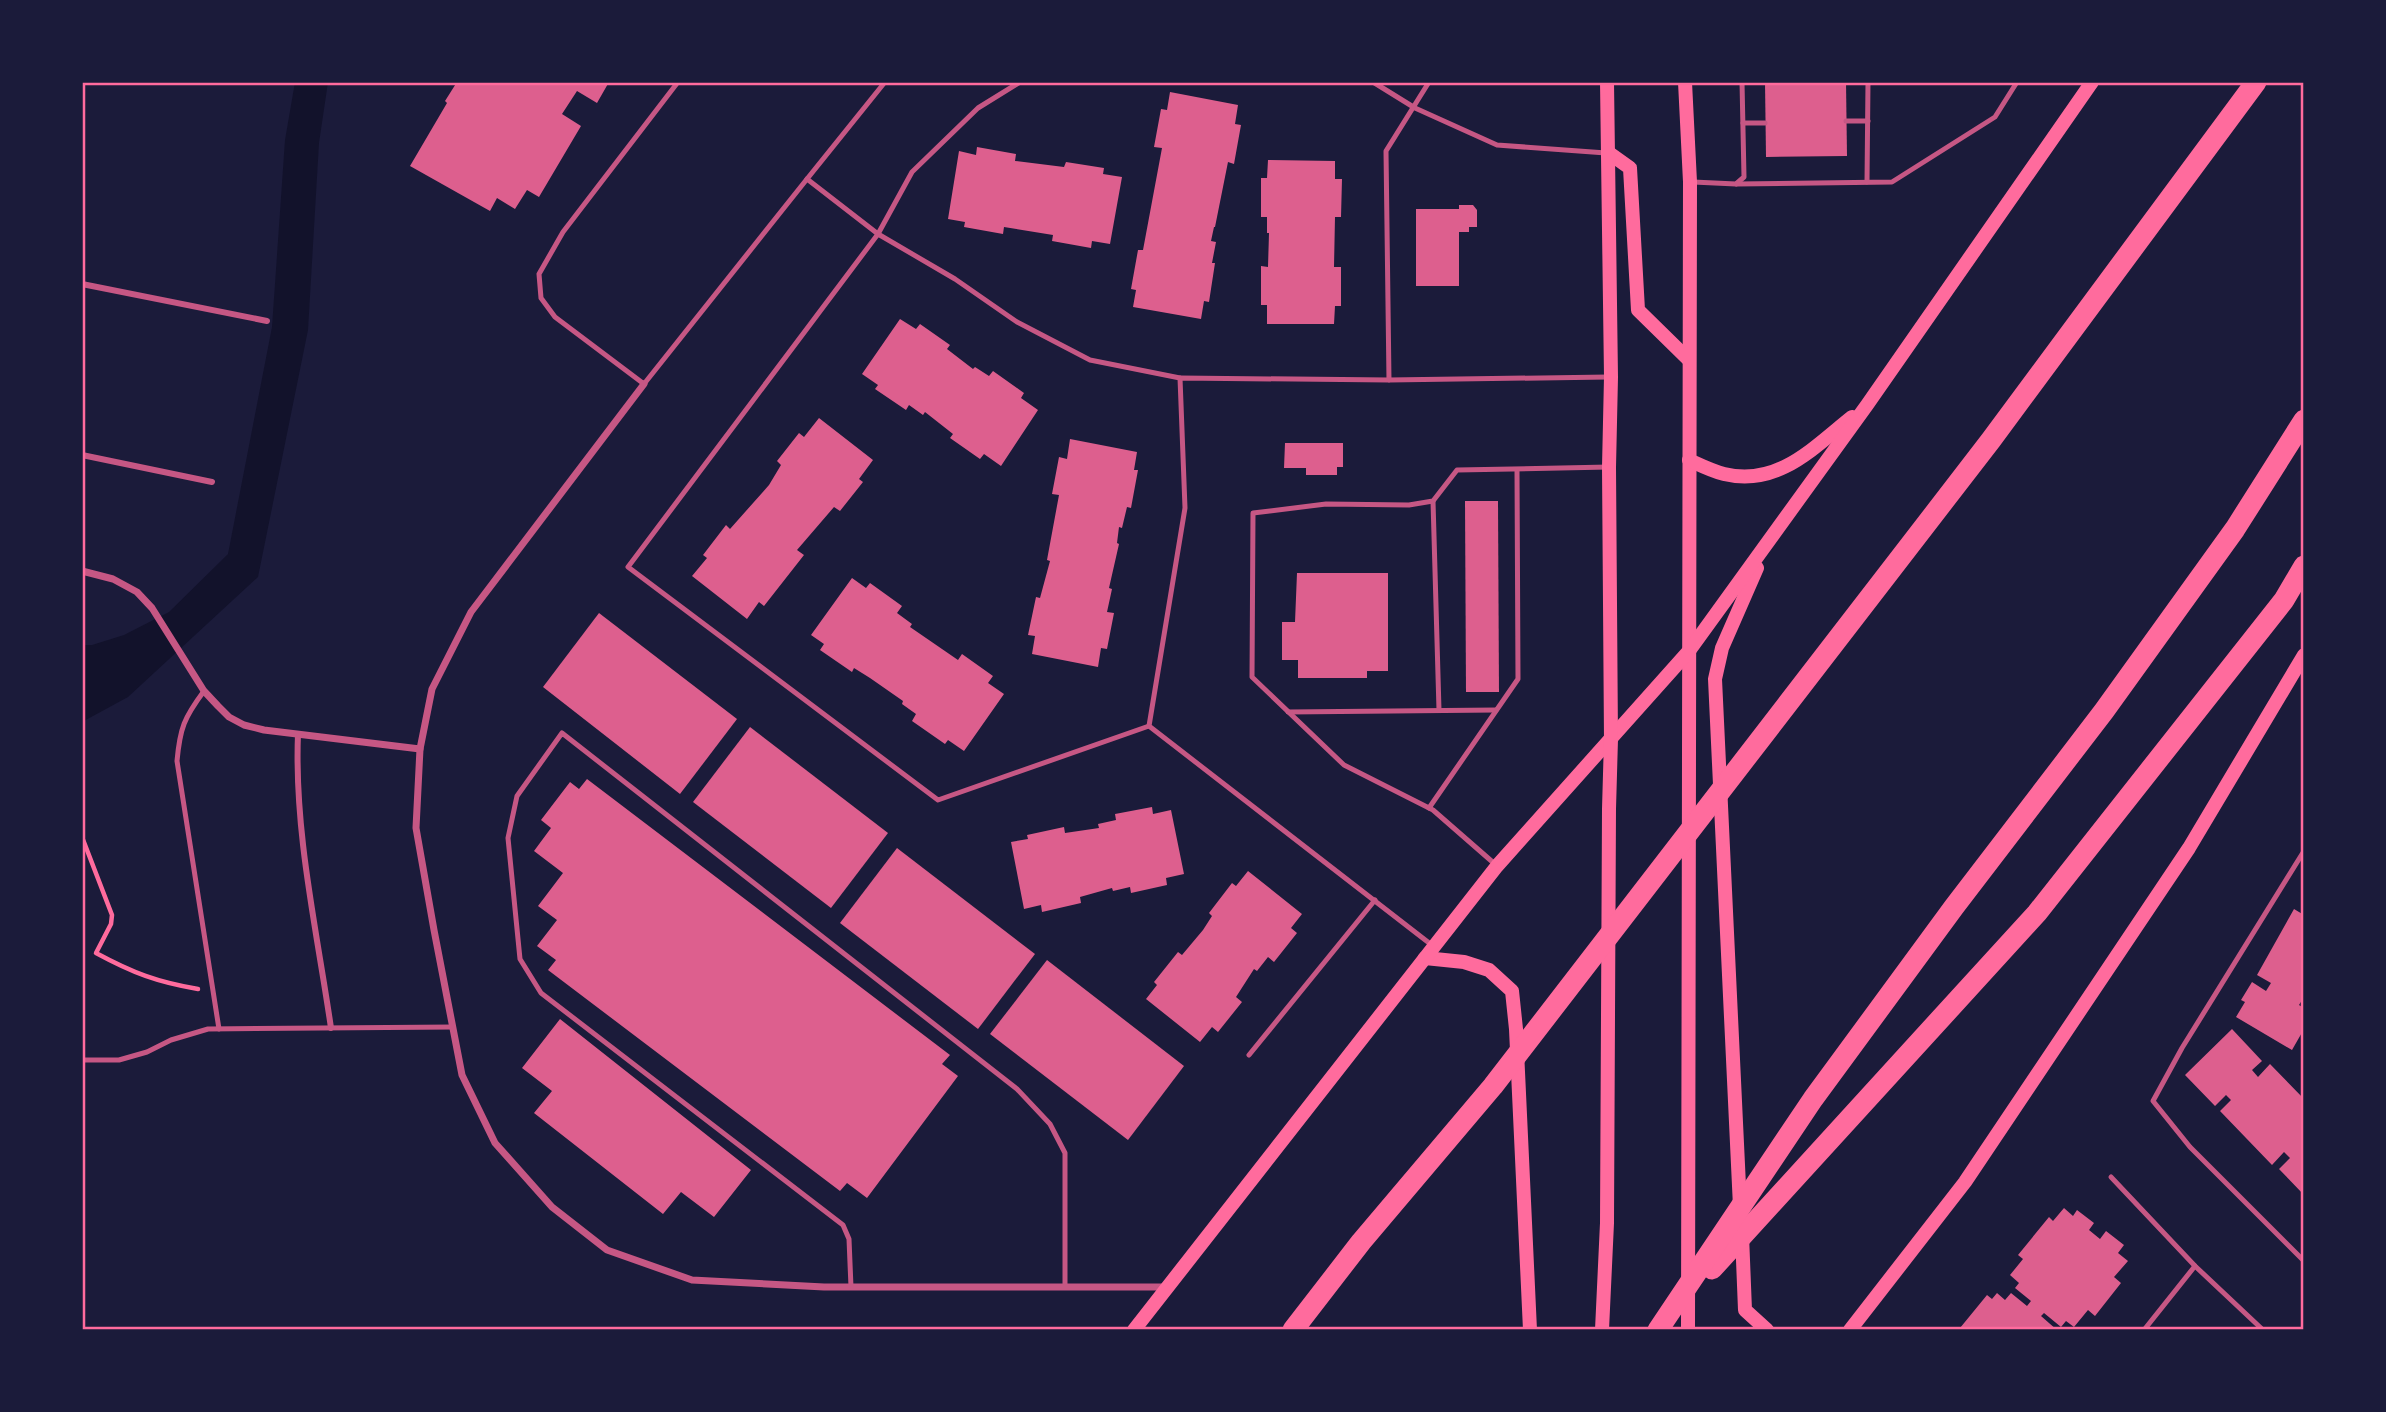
<svg xmlns="http://www.w3.org/2000/svg" width="2386" height="1412" font-family="'Fira Sans',sans-serif">
  <rect width="100%" height="100%" fill="#1b1b3a"/>
  <path fill="#12122b" d="M295,82h33l-9,61 -11,187 -50,247 -130,120 -46,25v-77h10l32,-10 45,-23 59,-58 44,-227 13,-187z"/>
  <g fill="#dd5f8e">
    <path d="M457,82h152l-12,21 -20,-12 -15,23 19,12 -42,71 -12,-7 -12,19 -18,-11 -7,13 -80,-45 37,-63 -2,-2z"/>
    <path d="M1765,82h81l1,74 -81,1z"/>
    <path d="M1170,92l68,13 -3,19 6,1 -7,39 -6,-2 -13,65h-1l-3,14 5,1 -4,21h3l-6,39 -5,-1 -3,18 -68,-12 3,-17 -5,-1 7,-39h5l19,-102 -8,-1 7,-38 6,1z"/>
    <path d="M977,147l39,7 -1,7 49,6 2,-5 38,6 -1,6 19,3 -12,67 -18,-3 -1,7 -39,-7 1,-6 -49,-8 -1,7 -39,-7 1,-5 -17,-3 11,-68 17,4z"/>
    <path d="M1268,160l67,1v18h7l-1,38h-6l-1,50h7v39h-6l-1,18h-67v-19h-6v-39l7,1 1,-34h-2v-16h-6v-39h6z"/>
    <path d="M1459,205h14l4,5v17h-8v5h-10v54h-43v-77h43z"/>
    <path d="M900,319l16,10 4,-5 30,21 -3,4 26,20 2,-2 14,9 4,-5 31,22 -3,5 17,12 -37,56 -17,-12 -4,5 -30,-21 3,-4 -28,-22 -2,3 -14,-10 -3,5 -31,-21 3,-4 -16,-11z"/>
    <path d="M819,418l54,42 -14,19 4,3 -23,29 -6,-4 -37,43 7,5 -40,51 -5,-4 -12,17 -55,-43 15,-18 -4,-3 23,-30 4,4 39,-44 12,-20 -4,-4 22,-28 5,4z"/>
    <path d="M1070,439l67,13 -3,18h4l-7,38 -4,-1 -5,21 -3,-1 -2,16 2,1 -10,44 3,1 -5,23 7,1 -7,36 -6,-1 -3,19 -66,-13 3,-18 -7,-1 8,-38 4,1 10,-37 -3,-1 12,-65 -7,-1 7,-37 8,2z"/>
    <path d="M1285,443h58v24h-6v8h-31v-7h-22z"/>
    <path d="M1465,501h33l1,191h-33z"/>
    <path d="M1297,573h91v98h-21v7h-69v-18h-16v-38h13z"/>
    <path d="M852,578l14,10 4,-5 32,23 -5,7 15,11 -2,3 48,33 4,-6 31,22 -5,7 16,11 -40,57 -16,-11 -3,4 -33,-23 4,-7 -14,-10 1,-3 -33,-23 -16,-10 -2,4 -32,-22 4,-6 -13,-9z"/>
    <path d="M599,613l138,106 -57,75 -137,-107z"/>
    <path d="M750,727l138,106 -57,75 -138,-106z"/>
    <path d="M587,779l363,276 -8,9 16,12 -91,122 -20,-15 -7,8 -292,-221 8,-10 -19,-14 20,-26 -19,-14 25,-33 -29,-22 17,-23 -10,-8 29,-38 9,7z"/>
    <path d="M1152,807l1,7 18,-4 13,64 -18,4 1,7 -36,8 -1,-6 -17,4 -1,-3 -32,9 1,6 -39,9 -1,-7 -17,4 -13,-67 17,-3 -1,-4 37,-8 1,6 34,-5 -1,-4 18,-4 -1,-6z"/>
    <path d="M897,848l138,106 -57,75 -138,-106z"/>
    <path d="M1248,871l54,43 -11,14 6,5 -23,29 -6,-5 -11,14 -3,-2 -18,28 6,5 -24,30 -6,-5 -12,15 -54,-43 11,-14 -3,-3 24,-30 4,3 21,-25 9,-14 -3,-3 23,-30 4,3z"/>
    <path d="M2294,909l10,6v82l-5,8 5,3v21l-12,21 -56,-33 9,-15 -4,-2 11,-18 14,9 5,-8 -14,-8z"/>
    <path d="M1047,960l137,106 -56,74 -138,-106z"/>
    <path d="M560,1019l191,151 -37,47 -33,-25 -18,22 -129,-101 18,-22 -30,-23z"/>
    <path d="M2232,1029l30,32 -10,9 6,7 12,-13 34,35v96l-25,-26 11,-11 -6,-6 -12,13 -52,-54 11,-11 -5,-5 -11,11 -30,-31z"/>
    <path d="M2064,1208l9,8 4,-6 17,13 -5,7 11,9 6,-8 18,14 -6,8 10,8 -14,16 7,6 -26,33 -7,-6 -14,17 -8,-6 -5,6 -17,-14 -3,3 16,14 -97,-2 27,-33 5,4 5,-6 8,7 6,-7 16,13 4,-5 -16,-13 4,-5 -9,-8 13,-16 -5,-4 31,-38 4,4z"/>
  </g>
  <g fill="none" stroke-linecap="round" stroke-linejoin="round">
    <path stroke="#ff6b9d" stroke-width="4.5" d="M82,837l30,78 -1,9 -15,29c37,20 61,29 102,36"/>
    <g stroke="#c65784" stroke-width="5">
      <path d="M678,82l-115,150 -24,42 2,24 14,19 89,67 163,-205"/>
      <path d="M885,82l-78,97 71,55 34,-62 66,-64 42,-26"/>
      <path d="M1373,82l42,26 82,37 109,8"/>
      <path d="M1429,82l-43,69 3,229 219,-3"/>
      <path d="M1846,121h22"/>
      <path d="M1743,123h22"/>
      <path d="M1693,182l43,2 8,-7 -2,-95"/>
      <path d="M1867,182l1,-100"/>
      <path d="M1736,184l156,-2 103,-65 22,-35"/>
      <path d="M1389,380l-209,-2 5,130 -36,218 284,220"/>
      <path d="M1433,501l6,209"/>
      <path d="M204,691c-20,27 -24,37 -27,70l42,268"/>
      <path d="M1288,712l208,-2"/>
      <path d="M1149,726l-211,74 -310,-233 250,-333 77,45 62,43 73,38 90,18"/>
      <path d="M1429,808l89,-129 -1,-209"/>
      <path d="M2304,851l-122,197 -29,53 37,46 114,114"/>
      <path d="M1496,865l-63,-55 -89,-45 -92,-88 1,-164 73,-9 83,1 24,-4 24,-31 152,-3"/>
      <path d="M1249,1055l126,-155"/>
      <path d="M82,1060h37l28,-8 24,-12 37,-11 245,-2"/>
      <path d="M2111,1177l84,89"/>
      <path d="M851,1287l-2,-48 -6,-14 -302,-232 -21,-34 -12,-121 9,-42 45,-63 455,356 33,35 15,29v134"/>
      <path d="M2144,1330l51,-64 68,64"/>
    </g>
    <g stroke="#c65784" stroke-width="6">
      <path d="M82,284l185,37"/>
      <path d="M82,455l130,27"/>
      <path d="M298,734c-4,98 19,197 33,294"/>
    </g>
    <g stroke="#c65784" stroke-width="7">
      <path d="M644,384l-173,228 -39,77 -12,60 -4,79 18,102 28,145 33,68 57,64 55,43 85,30 132,7h342"/>
      <path d="M82,571l31,8 24,13 15,16 52,83 14,15 11,11 15,8 20,5 156,19"/>
    </g>
    <g stroke="#ff6b9d" stroke-width="14">
      <path d="M1685,82l5,100 -2,1148"/>
      <path d="M1609,153l21,15 8,142 51,50"/>
      <path d="M1689,460c11,5 23,11 35,14 54,13 89,-26 128,-57"/>
      <path d="M1425,958l39,4 25,8 23,21 4,38 14,301"/>
      <path d="M1740,1207l-25,-528 7,-31 35,-80"/>
      <path d="M1742,1235l3,75 22,20"/>
      <path d="M1134,1330l363,-464 192,-215 178,-246 225,-323"/>
      <path d="M1602,1330l5,-107 2,-414 2,-70 -2,-272 2,-90 -4,-295"/>
      <path d="M1850,1330l115,-148 224,-334 115,-193"/>
    </g>
    <g stroke="#ff6b9d" stroke-width="21">
      <path d="M1712,1269l325,-356 247,-313 20,-34"/>
      <path d="M1293,1330l68,-88 132,-156 498,-646 265,-358"/>
      <path d="M1658,1330l155,-231 141,-192 150,-196 131,-182 69,-109"/>
    </g>
  </g>
  <rect width="2386" height="1412" fill="none" stroke="#1b1b3a" stroke-width="168"/>
  <rect x="84" y="84" width="2218" height="1244" fill="none" stroke="#ff6b9d" stroke-width="2.5"/>
</svg>
